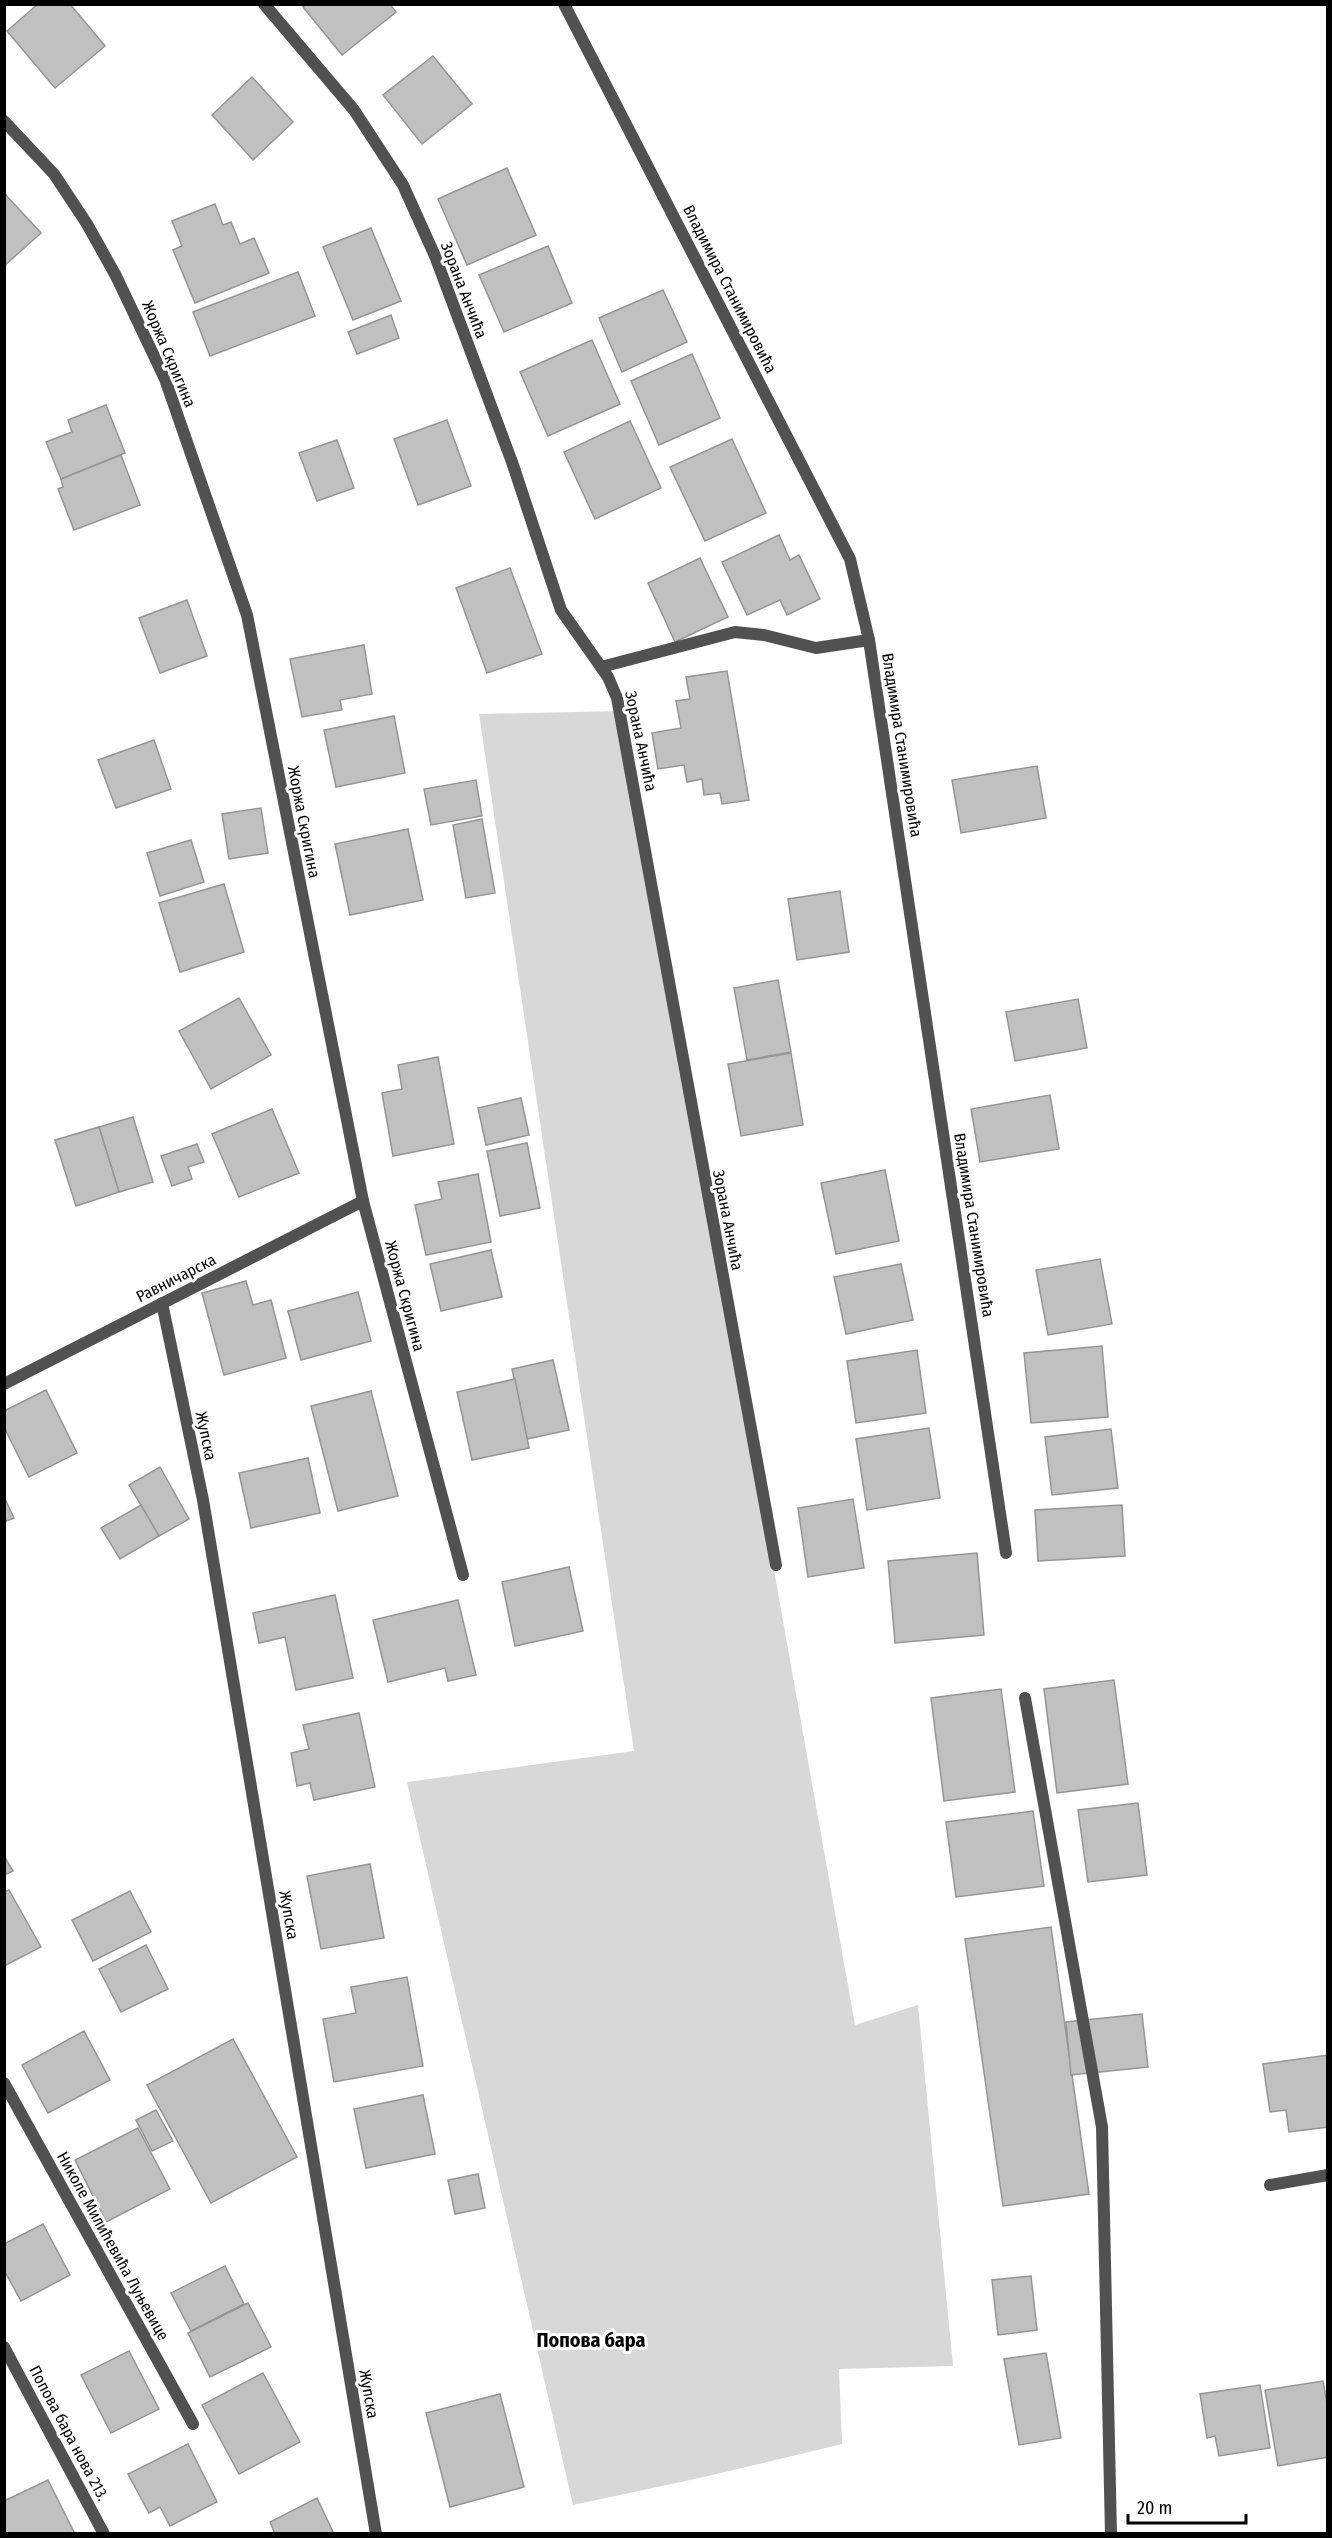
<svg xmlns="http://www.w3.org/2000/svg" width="1332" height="2538" font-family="'Fira Sans Condensed',sans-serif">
  <rect width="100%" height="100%" fill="#fff"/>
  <path fill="#d8d8d8" d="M621,711l234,1314 63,-20 35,361 -114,3 3,75 -138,33 -131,28 -166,-723 227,-31 -155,-1037z"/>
  <g fill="#c0c0c0" stroke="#959595" stroke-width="1.5">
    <path d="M38,4h32l35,42 -50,42 -48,-57z"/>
    <path d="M306,4h84l6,8 -54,43 -39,-48z"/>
    <path d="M433,56l39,48 -50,40 -39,-49z"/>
    <path d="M252,77l41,45 -40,38 -41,-45z"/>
    <path d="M507,168l29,67 -69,30 -29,-66z"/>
    <path d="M4,193l37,40 -37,33z"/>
    <path d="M215,204l8,21 8,-3 9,22 14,-6 15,35 -74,30 -22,-53 9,-4 -10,-25z"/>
    <path d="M371,228l30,73 -48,19 -30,-73z"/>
    <path d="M548,246l24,57 -68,29 -25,-57z"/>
    <path d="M298,272l17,44 -105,40 -17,-44z"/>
    <path d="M663,290l24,52 -65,30 -23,-54z"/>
    <path d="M391,315l8,23 -42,16 -9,-22z"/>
    <path d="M592,340l28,64 -72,32 -28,-64z"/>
    <path d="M692,354l28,64 -61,27 -28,-64z"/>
    <path d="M106,405l19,48 -64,26 -15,-37 26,-10 -4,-12z"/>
    <path d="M447,420l24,66 -53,19 -24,-66z"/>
    <path d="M630,421l31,67 -66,31 -31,-67z"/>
    <path d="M732,439l34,74 -61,28 -35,-74z"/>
    <path d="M337,440l17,48 -37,13 -18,-48z"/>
    <path d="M121,455l19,50 -66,25 -16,-41 5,-2 -2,-8z"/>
    <path d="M779,535l11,25 9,-5 21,44 -33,16 -7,-15 -33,15 -25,-53z"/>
    <path d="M700,558l28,59 -53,25 -27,-59z"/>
    <path d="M510,568l32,86 -55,19 -31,-85z"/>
    <path d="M187,600l20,56 -47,17 -21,-55z"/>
    <path d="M364,645l8,49 -32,6 2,10 -40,7 -12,-58z"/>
    <path d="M727,671l22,129 -27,4 -2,-11 -16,2 -2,-16 -15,3 -3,-17 -26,4 -6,-36 29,-5 -5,-27 14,-2 -4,-22z"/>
    <path d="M394,716l11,57 -69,14 -12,-57z"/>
    <path d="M154,740l17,49 -55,19 -18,-48z"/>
    <path d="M1037,766l9,52 -85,15 -9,-53z"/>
    <path d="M476,780l6,36 -51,9 -7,-36z"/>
    <path d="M261,808l7,45 -39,6 -7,-45z"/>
    <path d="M482,819l13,74 -29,5 -13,-73z"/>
    <path d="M408,829l15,71 -73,15 -15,-71z"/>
    <path d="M191,840l13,42 -44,14 -13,-43z"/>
    <path d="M224,884l20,68 -64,20 -21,-69z"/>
    <path d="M840,891l9,61 -52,8 -9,-61z"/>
    <path d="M778,980l13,72 -44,8 -13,-72z"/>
    <path d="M239,998l32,57 -60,34 -32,-58z"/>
    <path d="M1078,999l9,49 -72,13 -9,-49z"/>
    <path d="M791,1053l12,72 -62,11 -13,-72z"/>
    <path d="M438,1057l16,87 -61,12 -11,-63 20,-4 -4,-24z"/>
    <path d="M1050,1095l9,54 -79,13 -9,-53z"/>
    <path d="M521,1098l8,37 -43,10 -8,-37z"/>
    <path d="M272,1109l27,64 -60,24 -27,-63z"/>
    <path d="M133,1117l20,65 -34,10 -20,-65z"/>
    <path d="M99,1127l20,65 -43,14 -21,-66z"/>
    <path d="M527,1143l13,65 -40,8 -13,-65z"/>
    <path d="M197,1144l7,18 -16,5 4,12 -20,7 -11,-30z"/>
    <path d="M885,1170l14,71 -63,13 -15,-71z"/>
    <path d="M478,1174l13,68 -65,13 -11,-50 27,-6 -4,-17z"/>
    <path d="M491,1250l11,47 -61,14 -11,-47z"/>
    <path d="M1100,1259l12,65 -64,11 -12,-65z"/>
    <path d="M901,1264l12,56 -67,14 -12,-57z"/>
    <path d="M246,1281l7,24 18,-5 15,58 -62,17 -22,-82z"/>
    <path d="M358,1292l13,49 -70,19 -13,-49z"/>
    <path d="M1102,1346l6,71 -77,6 -7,-70z"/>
    <path d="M917,1350l9,63 -70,10 -9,-62z"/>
    <path d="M553,1360l16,70 -42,9 -15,-70z"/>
    <path d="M515,1379l14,69 -57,12 -15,-68z"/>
    <path d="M46,1390l31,63 -48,24 -25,-50v-16z"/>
    <path d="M371,1391l27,105 -60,15 -27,-105z"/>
    <path d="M929,1428l11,70 -73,12 -11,-71z"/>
    <path d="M1111,1429l7,59 -66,7 -7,-58z"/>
    <path d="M308,1458l12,55 -69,15 -12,-55z"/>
    <path d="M160,1467l29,52 -30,17 -30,-51z"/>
    <path d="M4,1497l10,21 -10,4z"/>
    <path d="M853,1499l11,69 -56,9 -10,-69z"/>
    <path d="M141,1505l18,31 -39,23 -19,-31z"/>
    <path d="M1122,1505l3,51 -87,5 -3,-51z"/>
    <path d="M977,1553l7,82 -89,8 -7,-82z"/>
    <path d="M569,1567l14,64 -68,15 -13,-64z"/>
    <path d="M335,1595l18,83 -57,12 -11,-53 -26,6 -6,-30z"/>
    <path d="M458,1600l18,75 -28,6 -3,-13 -57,14 -15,-62z"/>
    <path d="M1114,1680l14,104 -71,9 -13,-104z"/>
    <path d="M1001,1689l14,103 -71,9 -13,-103z"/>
    <path d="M359,1713l16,74 -61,13 -4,-17 -13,3 -6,-33 18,-4 -6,-24z"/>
    <path d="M1138,1803l9,72 -59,7 -10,-72z"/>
    <path d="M1033,1811l11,75 -88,11 -10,-75z"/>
    <path d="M4,1856l9,15 -9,4z"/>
    <path d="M370,1864l14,74 -63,11 -14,-73z"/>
    <path d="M9,1890l32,57 -37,19v-74z"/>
    <path d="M130,1891l21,41 -58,29 -21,-41z"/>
    <path d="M1051,1927l38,267 -86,12 -38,-267z"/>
    <path d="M146,1945l22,44 -47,23 -22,-43z"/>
    <path d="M407,1977l16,89 -89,16 -11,-63 33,-6 -5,-26z"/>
    <path d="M1142,2014l6,53 -77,8 -5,-53z"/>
    <path d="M84,2031l26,49 -62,33 -26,-48z"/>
    <path d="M233,2039l64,118 -86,46 -64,-118z"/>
    <path d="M1328,2055v72l-39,5 -3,-22 -16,2 -7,-48z"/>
    <path d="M423,2095l12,59 -69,14 -12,-59z"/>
    <path d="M156,2110l17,31 -21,10 -16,-31z"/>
    <path d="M138,2128l32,61 -64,33 -31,-62z"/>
    <path d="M478,2174l7,34 -30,6 -7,-34z"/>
    <path d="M43,2224l27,51 -49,26 -17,-31v-26z"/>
    <path d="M225,2266l19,38 -53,27 -20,-38z"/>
    <path d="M1031,2276l6,54 -39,5 -6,-55z"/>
    <path d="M248,2303l23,44 -61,30 -22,-44z"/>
    <path d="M129,2351l30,58 -48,24 -30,-58z"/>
    <path d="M1046,2353l15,85 -42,7 -15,-86z"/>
    <path d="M263,2373l37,69 -61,32 -37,-69z"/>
    <path d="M1323,2381l5,28v48l-50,9 -13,-76z"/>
    <path d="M1260,2385l10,63 -51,8 -4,-20 -8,2 -7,-44z"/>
    <path d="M500,2394l24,93 -74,20 -24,-94z"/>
    <path d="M188,2444l29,58 -47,24 -10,-19 -11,6 -21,-39z"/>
    <path d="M48,2480l27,54h-71v-33z"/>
    <path d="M317,2498l17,36h-59l-5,-12z"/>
  </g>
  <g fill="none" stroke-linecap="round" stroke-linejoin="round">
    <g stroke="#515151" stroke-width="12">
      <path d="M601,667l134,-35 29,3 52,13 53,-8"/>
      <path d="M1025,1698l77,429 9,407"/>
    </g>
    <g stroke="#515151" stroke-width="12">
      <path d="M264,4l90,106 49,75 32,71 77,206 49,148 47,67 9,21 159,867"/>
      <path d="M564,4l286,555 19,81 137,913"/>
      <path d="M4,121l50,53 33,50 29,52 49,103 82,236 116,586 100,374"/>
      <path d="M162,1303l41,197 173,1034"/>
      <path d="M4,1384l359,-183"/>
      <path d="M4,2083l189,341"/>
      <path d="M1270,2185l58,-10"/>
      <path d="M4,2347l100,187"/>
    </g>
  </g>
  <g text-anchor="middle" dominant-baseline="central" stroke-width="6" stroke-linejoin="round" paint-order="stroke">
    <g font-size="16" fill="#000" stroke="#fff">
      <text transform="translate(730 289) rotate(63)">Владимира Станимировића</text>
      <text transform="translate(464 290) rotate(69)">Зорана Анчића</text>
      <text transform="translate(169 354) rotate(67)">Жоржа Скригина</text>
      <text transform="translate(641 741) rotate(78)">Зорана Анчића</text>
      <text transform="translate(902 745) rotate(81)">Владимира Станимировића</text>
      <text transform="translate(304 822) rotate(79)">Жоржа Скригина</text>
      <text transform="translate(728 1220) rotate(79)">Зорана Анчића</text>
      <text transform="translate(974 1225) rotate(81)">Владимира Станимировића</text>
      <text transform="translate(176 1278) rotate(-27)">Равничарска</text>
      <text transform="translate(405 1296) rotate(75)">Жоржа Скригина</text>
      <text transform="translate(206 1436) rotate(78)">Жупска</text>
      <text transform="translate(289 1915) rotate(80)">Жупска</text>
      <text transform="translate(113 2246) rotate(61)">Николе Милићевића Луњевице</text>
      <text transform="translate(369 2394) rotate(80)">Жупска</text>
      <text transform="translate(69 2433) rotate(62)">Попова бара нова 213.</text>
    </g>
    <g font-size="20" font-weight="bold" fill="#000" stroke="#fff">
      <text x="591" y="2340">Попова бара</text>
    </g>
  </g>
  <rect width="1332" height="2538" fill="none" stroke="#000000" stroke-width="12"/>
  <path d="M1128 2514v9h118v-9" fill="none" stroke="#000000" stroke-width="3"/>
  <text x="1137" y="2514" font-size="18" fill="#000000" stroke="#ffffff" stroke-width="4.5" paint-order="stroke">20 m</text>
</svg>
